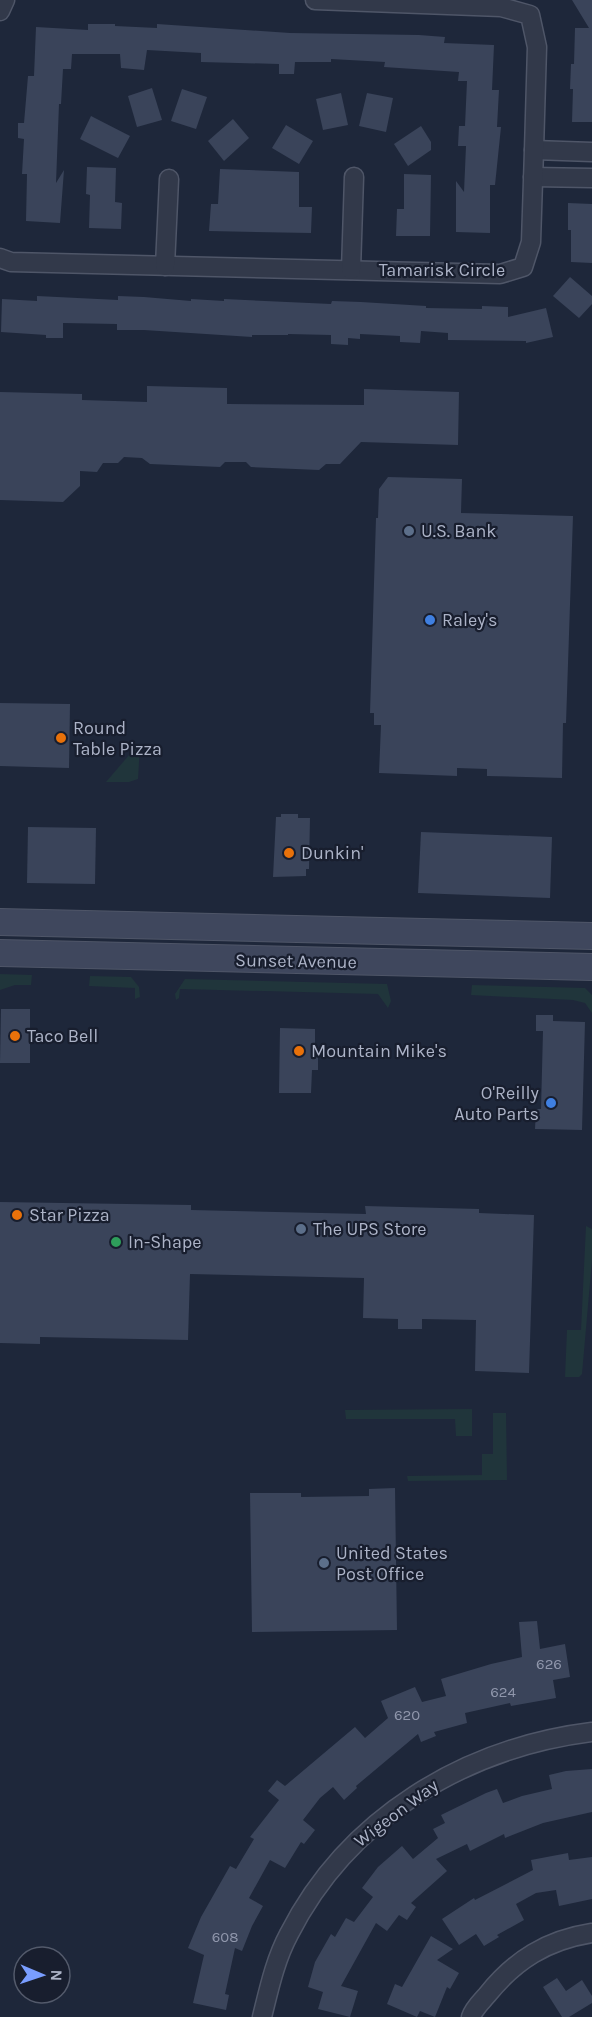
<svg xmlns="http://www.w3.org/2000/svg" width="592" height="2017" font-family="Karla,sans-serif">
  <rect width="100%" height="100%" fill="#1e273a"/>
  <g fill="#20353b">
    <path d="M140,746l-2,33 -9,3h-23l30,-35z"/>
    <path d="M0,974l32,1 -1,10h-16l-15,5z"/>
    <path d="M90,976l41,1 8,10 1,10 -5,2v-11l-46,-2z"/>
    <path d="M185,979l202,5 4,17 -3,7 -10,-14 -198,-5 -1,9 -3,2 -1,-6z"/>
    <path d="M472,985l113,3 7,7v18l-7,-10 -12,-3 -102,-5z"/>
    <path d="M586,1226l6,3v31l-10,114 -3,3h-14l2,-47h14z"/>
    <path d="M472,1409v27h-16l-1,-17h-109l-1,-9z"/>
    <path d="M493,1413h13l1,67 -99,1 -1,-5 75,-1v-21h11z"/>
  </g>
  <g fill="#3a445a">
    <path d="M572,0h20v122h-20l1,-33h-3l1,-25h3l1,-36h14z"/>
    <path d="M88,24h27v2l42,2v-4l133,9 129,2 26,2 -1,6 50,2 -2,45h7l-2,37h4l-6,58h-5v48l-34,-1v-51l8,11 2,-46h-8l1,-20h6l2,-45h-9l1,-9 -75,-5 1,-5 -54,-3v3h-36l-1,12h-15v-10l-78,-2v-9l-54,-3 -3,20 -23,-2 -1,-14h-48l-1,15h-8l-2,35h-2l-3,79 8,-13 -4,53 -34,-2 1,-47h-5l2,-35 -6,-1v-15h6l4,-47h6l2,-49 52,3z"/>
    <path d="M152,88l10,32 -25,7 -9,-31z"/>
    <path d="M182,89l25,8 -11,32 -25,-8z"/>
    <path d="M341,93l7,32 -25,5 -7,-31z"/>
    <path d="M367,93l26,5 -7,34 -27,-6z"/>
    <path d="M91,116l39,20 -12,22 -38,-19z"/>
    <path d="M233,119l16,19 -25,23 -16,-20z"/>
    <path d="M286,125l27,16 -14,23 -27,-16z"/>
    <path d="M421,126l10,16v8l-23,16 -14,-22z"/>
    <path d="M87,167l29,1 -1,34 7,1 -1,26 -32,-1 1,-33 -4,-1z"/>
    <path d="M220,169l79,3v35h13l-1,26 -102,-2 2,-27h7z"/>
    <path d="M404,174l27,1 -1,61h-34l1,-27h7z"/>
    <path d="M568,203l24,1v59l-21,-1v-32h-3z"/>
    <path d="M570,277l22,19v8l-13,14 -26,-22z"/>
    <path d="M37,296l81,4v-4l26,1 47,4v-2l33,2v-2l107,5 1,-3 29,1 65,4v2l56,1v-3l26,1v10l38,-9 7,29 -27,6v-2l-78,-1v-7l-27,-2 -1,12 -20,-1v-6l-40,-2v5l-12,-1v7l-17,-1v-9l-43,-1v1h-36v2l-108,-7h-27v-6l-54,-1v15h-17v-3l-45,-3 1,-33 35,2z"/>
    <path d="M147,386l80,2v16l137,1v-16l95,3 -1,53 -97,-3 -21,22h-14l-7,6 -68,-3 -5,-5h-21l-5,5 -70,-3 -8,-6 -18,-1 -6,6h-15l-6,9 -17,-1v15l-17,16 -63,-2v-108l82,2v6l65,2z"/>
    <path d="M388,477l74,2 -1,34 112,3 -7,207h-3l-1,55 -75,-2v-7l-30,-1v8l-78,-3 2,-48h-7v-12h-4l6,-195h2l1,-29z"/>
    <path d="M0,703l70,1 -1,64 -69,-2z"/>
    <path d="M281,814h17v4h12l-1,51h-3v7l-33,1 3,-60h5z"/>
    <path d="M28,827l68,1 -1,56 -68,-1z"/>
    <path d="M421,832l131,5 -2,61 -132,-5z"/>
    <path d="M1,1009h29v54h-30z"/>
    <path d="M536,1015h17v6l32,1 -3,108 -47,-1 1,-20h5l2,-78h-7z"/>
    <path d="M280,1028l35,1v18h3v23h-6l-1,23h-32z"/>
    <path d="M0,1202l191,3v5l175,4 -1,-8 114,3v4l55,2 -5,158 -54,-2 1,-51 -54,-1v10h-24v-10l-35,-1 1,-40 -174,-4 -2,66 -148,-3v7l-40,-1z"/>
    <path d="M395,1488l2,142 -145,2 -2,-139h51v4l68,-1v-7z"/>
    <path d="M537,1621l3,28 25,-5 5,33 -17,3 3,18 -45,8 -1,-3 -45,10 2,10 -33,9 2,4 -15,6 -3,-8 -62,52 1,2 -13,12 -11,-13 -13,11 -17,22 12,10 -11,14 -3,-2 -16,26 -15,-8 -21,38 14,8 -11,20 -10,25 -7,-3 -10,46 4,1 -3,15 -33,-7 11,-48 -16,-7 13,-31 29,-51 6,3 18,-30 -4,-2 29,-37 -11,-9 9,-11 8,6 70,-59 10,11 23,-20 -7,-17 34,-14 7,15 24,-6 -5,-17 50,-15 31,-7 -3,-35z"/>
    <path d="M592,1769v43l-49,11 -38,15 -1,-4 -34,17 -3,-7 -31,15 11,12 -36,32 5,4 -9,13 -8,-5 -12,16 -11,-8 -35,63 17,5 -8,26 -32,-8 5,-17 -15,-5 7,-25 16,-28 4,3 11,-19 8,4 19,-25 -11,-9 16,-21 24,-21 11,13 25,-21 -5,-9 12,-6 -4,-8 45,-22 11,-4 6,14 19,-7 30,-7 -3,-14 17,-4z"/>
    <path d="M568,1853l1,7 23,-3v42l-33,7 -3,-16 -20,3 -20,11 8,16 -27,15 2,2 -15,9 -8,-12 -17,11 -17,-26 32,-21 1,2 58,-30 -2,-10z"/>
    <path d="M431,1936l22,13 -16,11 22,13 -9,16 -3,-2 -12,30 -15,-6 -3,6 -30,-13 8,-20 7,3z"/>
    <path d="M557,1978l9,13 16,-11 10,16v7l-23,14h-7l-19,-30z"/>
  </g>
  <g fill="none" stroke-linecap="round" stroke-linejoin="round">
    <g stroke="#4f5668" stroke-width="21">
      <g id="minor">
        <path d="M0,11l5,-11"/>
        <path d="M534,150l58,2"/>
        <path d="M533,177l59,1"/>
        <path d="M0,258l11,4 489,12 23,-7 8,-25 3,-92 3,-103 -7,-32 -29,-8 -186,-7"/>
        <path d="M165,266l4,-87"/>
        <path d="M351,270l3,-93"/>
        <path d="M262,2017c7,-28 13,-57 27,-83 59,-116 175,-186 303,-202"/>
        <path d="M471,2017c3,-9 10,-15 16,-22 28,-35 60,-55 105,-62"/>
      </g>
    </g>
    <g stroke="#4f5668" stroke-width="28">
      <g id="secondary">
        <path d="M0,922l592,14"/>
        <path d="M0,953l592,14"/>
      </g>
    </g>
    <use href="#minor" stroke="#32394a" stroke-width="18"/>
    <use href="#secondary" stroke="#3f475d" stroke-width="26"/>
  </g>
  <g fill="#5c6f8a" stroke="#181e2e" stroke-width="2">
    <circle cx="409" cy="531" r="6"/>
    <circle cx="301" cy="1229" r="6"/>
    <circle cx="324" cy="1563" r="6"/>
  </g>
  <g fill="#3f7fe0" stroke="#181e2e" stroke-width="2">
    <circle cx="430" cy="620" r="6"/>
    <circle cx="551" cy="1103" r="6"/>
  </g>
  <g fill="#e8710a" stroke="#181e2e" stroke-width="2">
    <circle cx="61" cy="738" r="6"/>
    <circle cx="289" cy="853" r="6"/>
    <circle cx="15" cy="1036" r="6"/>
    <circle cx="299" cy="1051" r="6"/>
    <circle cx="17" cy="1215" r="6"/>
  </g>
  <circle fill="#2e9e5b" stroke="#181e2e" stroke-width="2" cx="116" cy="1242" r="6"/>
  <g text-anchor="middle" dominant-baseline="central" stroke-width="4.5" stroke-linejoin="round" paint-order="stroke">
    <g font-size="15" fill="#9097ac">
      <text x="549" y="1664">626</text>
      <text x="503" y="1692">624</text>
      <text x="407" y="1715">620</text>
      <text x="225" y="1937">608</text>
    </g>
    <g font-size="18" fill="#acb3c7" stroke="#181e2e">
      <text x="442" y="270">Tamarisk Circle</text>
      <text transform="translate(296 961) rotate(1)">Sunset Avenue</text>
      <text transform="translate(396 1813) rotate(-37)">Wigeon Way</text>
    </g>
    <g font-size="18" fill="#acb3c7" stroke="#181e2e" text-anchor="start">
      <text x="421" y="531">U.S. Bank</text>
      <text x="442" y="620">Raley's</text>
      <text x="73" y="728">Round<tspan x="73" dy="21">Table Pizza</tspan></text>
      <text x="301" y="853">Dunkin'</text>
      <text x="27" y="1036">Taco Bell</text>
      <text x="311" y="1051">Mountain Mike's</text>
      <text x="539" y="1093" text-anchor="end">O'Reilly<tspan x="539" dy="21">Auto Parts</tspan></text>
      <text x="29" y="1215">Star Pizza</text>
      <text x="313" y="1229">The UPS Store</text>
      <text x="128" y="1242">In-Shape</text>
      <text x="336" y="1553">United States<tspan x="336" dy="21">Post Office</tspan></text>
    </g>
  </g>
  <g transform="translate(42 1975) rotate(92)"><circle r="28" fill="#181e2e" stroke="#535a6b" stroke-width="1.5"/>
  <path d="M0-4.5L10 22L0 15L-10 22Z" fill="#799dff"/>
  <text y="-9" font-size="16" font-weight="bold" text-anchor="middle" fill="#acb3c7">N</text>
  </g>
</svg>
